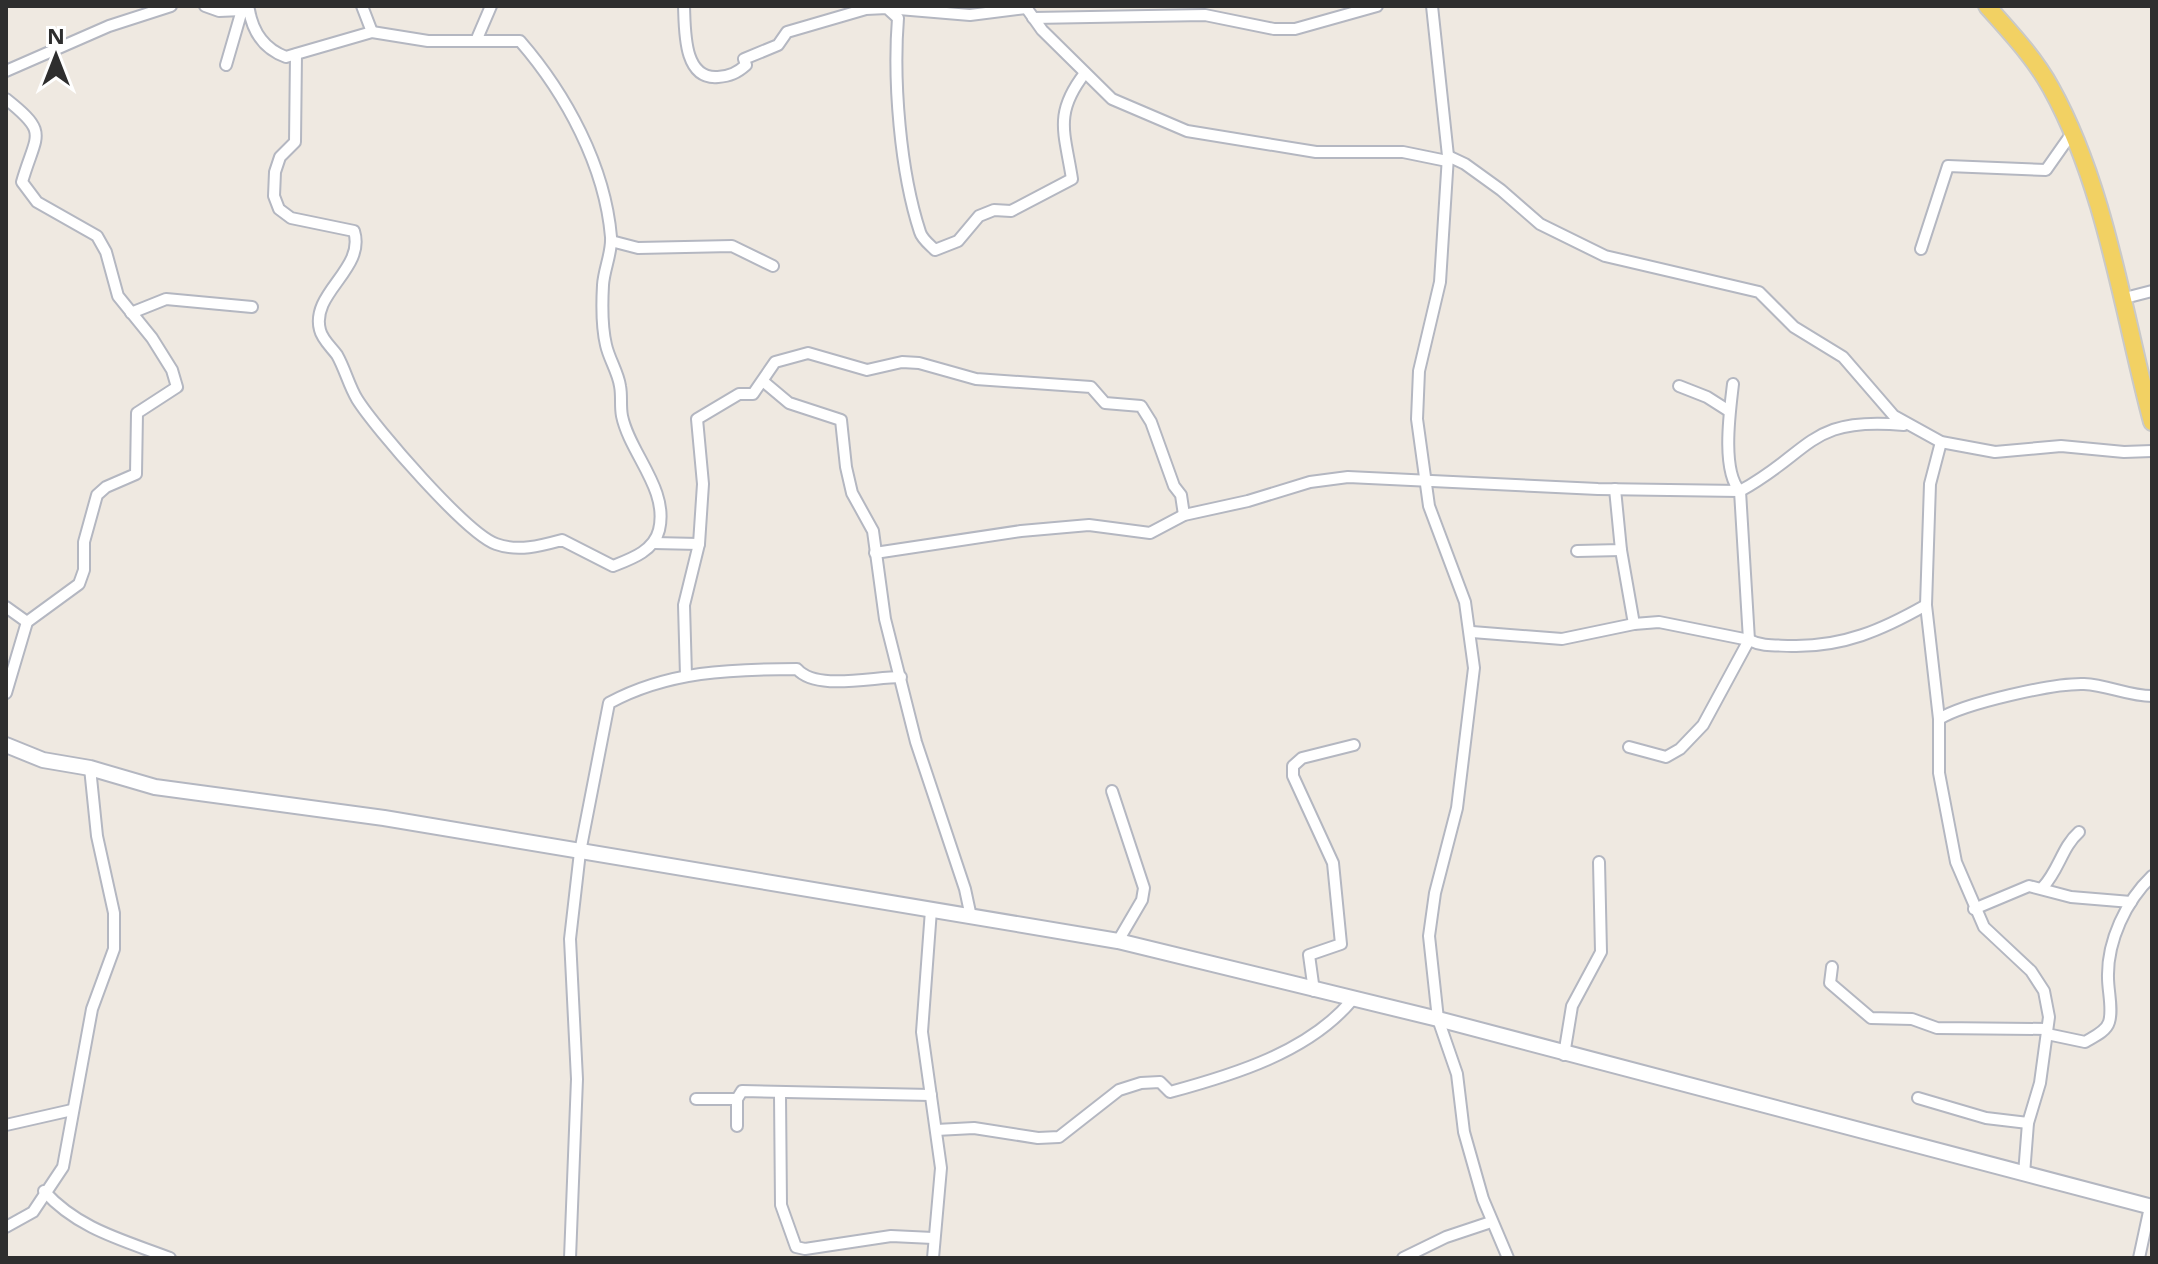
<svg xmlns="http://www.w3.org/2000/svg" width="2158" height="1264" font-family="'Noto Sans',sans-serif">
  <rect width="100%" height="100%" fill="#efe9e1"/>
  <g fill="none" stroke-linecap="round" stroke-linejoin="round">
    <g stroke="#b4b7c1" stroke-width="14">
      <g id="street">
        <path d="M205,6l14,5 23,-1"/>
        <path d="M362,6l10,26"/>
        <path d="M684,6c1,24 -1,74 34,71 12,-1 19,-4 28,-12l-2,-6 34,-14 9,-13 79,-23 21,-1 11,10c-5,63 2,153 22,214 2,7 10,13 15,18l23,-9 21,-25 15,-6 17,1 61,-32c-7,-46 -19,-65 13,-106"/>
        <path d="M1025,6l17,24 70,69 75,32 129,21h87l44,9"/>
        <path d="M1432,6l16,150 -8,126 -21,89 -2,48 12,87 36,96 9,66 -17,140 -22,85 -6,43 9,83 19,55 7,58 19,67 25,59"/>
        <path d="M887,8l83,7 56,-7"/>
        <path d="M1033,18l172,-3 69,14h21l82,-23"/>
        <path d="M476,41l15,-35"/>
        <path d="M226,65l16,-55h7c4,23 15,39 37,47l10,-3 76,-22 56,9h92c46,53 85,125 91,196 1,16 -7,32 -8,48 -1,18 -1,43 3,60 3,14 12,27 14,41 2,10 0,20 2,30 8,38 47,73 37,114 -5,21 -28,29 -46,36l-51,-26c-22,6 -44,12 -66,4 -29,-10 -121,-116 -139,-145 -8,-13 -12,-30 -20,-44 -6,-8 -15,-16 -17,-25 -10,-37 46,-61 34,-99l-63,-13 -12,-9 -5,-13 1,-24 5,-15 15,-15 1,-88"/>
        <path d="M6,71l103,-45 62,-20"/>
        <path d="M6,99c44,35 30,34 16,83l15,20 60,34 9,16 12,44 34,42 20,32 5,17 -40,26 -1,61 -30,13 -9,8 -13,47v28l-5,14 -52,38 -21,71"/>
        <path d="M1448,156l17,8 36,26 39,34 65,32 154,36 35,35 49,30 51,59 47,26 54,10 66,-6 63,6 28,-1"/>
        <path d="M611,241l27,7 94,-2 41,20"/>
        <path d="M1921,249l27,-83 98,4 26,-37"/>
        <path d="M2121,299l31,-8"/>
        <path d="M131,313l35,-14 86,8"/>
        <path d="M764,382l25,21 52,17 5,47 6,26 21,38 12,88 31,123 49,147 6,28"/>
        <path d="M1679,386l28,11 22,14"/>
        <path d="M1941,442l-11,42 -4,121 13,114v54l17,89 28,65 47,44 13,20 5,26 -9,66 -12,40 -4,51"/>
        <path d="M654,543l45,1"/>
        <path d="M1621,550l13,74"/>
        <path d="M1577,551l44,-1 -6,-61"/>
        <path d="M875,553l146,-22 68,-6 61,8 34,-18 64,-14 62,-19 38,-5 250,12 142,2c-19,-20 -10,-81 -7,-107"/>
        <path d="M6,607l21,15"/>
        <path d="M1472,632l90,7 72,-15 25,-2 90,18c14,7 28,5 43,6 51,1 90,-16 134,-41"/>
        <path d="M686,676l-2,-71 15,-61 4,-60 -6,-65 42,-25h14l22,-32 33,-9 59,17 35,-8 17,1 57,16 115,8 14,16 36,3 10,16 23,64 7,9 3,20"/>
        <path d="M1939,719c26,-16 115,-36 145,-35 24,1 44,12 68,12"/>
        <path d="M1629,747l37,10 14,-8 23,-24 46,-85 -9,-149c73,-40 68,-75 164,-66"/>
        <path d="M1112,791l32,97 -2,12 -24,41"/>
        <path d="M2043,887c16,-17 19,-40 36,-55"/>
        <path d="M1974,909l55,-23 42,11 60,5"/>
        <path d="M931,910l-9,122 19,136 -8,90"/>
        <path d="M1832,967l-2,16 41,35 41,1 25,9 110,1"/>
        <path d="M1314,991l-5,-36 32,-11 -8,-81 -40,-87v-10l9,-8 52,-13"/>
        <path d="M2047,1034l38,8c8,-5 21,-10 24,-20 4,-12 -1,-31 -1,-44 -1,-37 18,-77 44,-102"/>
        <path d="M1564,1055l8,-49 29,-54 -2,-90"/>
        <path d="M780,1095l1,110 15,42 9,2 86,-13 42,2"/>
        <path d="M1918,1098l68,20 42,5"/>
        <path d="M696,1099h41"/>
        <path d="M6,1125l66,-15"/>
        <path d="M737,1126v-27l5,-8 189,4"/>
        <path d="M936,1130l38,-2 64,10 21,-1 60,-47 22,-7 19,-1 10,10c63,-17 139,-40 182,-92"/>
        <path d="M44,1191c34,38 79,49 126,67"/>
        <path d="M6,1227l27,-15 30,-45 29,-158 22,-60v-36l-17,-77 -7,-68"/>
        <path d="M570,1258l7,-179 -7,-140 10,-87 29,-149c59,-32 122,-34 188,-34 19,22 75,8 104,8"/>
        <path d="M1403,1258l43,-21 45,-15"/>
        <path d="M2139,1258l11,-51"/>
      </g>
    </g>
    <g stroke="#b4b7c1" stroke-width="18">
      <path id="secondary" d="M6,745l37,15 47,8 65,19 229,31 734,123 320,78 714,188"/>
    </g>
    <g stroke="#c9c9c9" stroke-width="20">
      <path id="primary" d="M1987,6c23,26 47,51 64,82 55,99 72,225 101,334"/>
    </g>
    <use href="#street" stroke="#fff" stroke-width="10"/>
    <use href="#secondary" stroke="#fff" stroke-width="14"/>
    <use href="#primary" stroke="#f2d163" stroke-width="16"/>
  </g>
  <rect width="2158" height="1264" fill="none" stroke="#2e2e2e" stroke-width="16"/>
  <g transform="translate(56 56)" stroke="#ffffff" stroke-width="6" paint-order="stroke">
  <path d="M0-6L14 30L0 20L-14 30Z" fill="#2e2e2e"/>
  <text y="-12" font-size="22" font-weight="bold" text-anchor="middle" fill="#2e2e2e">N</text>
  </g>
</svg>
